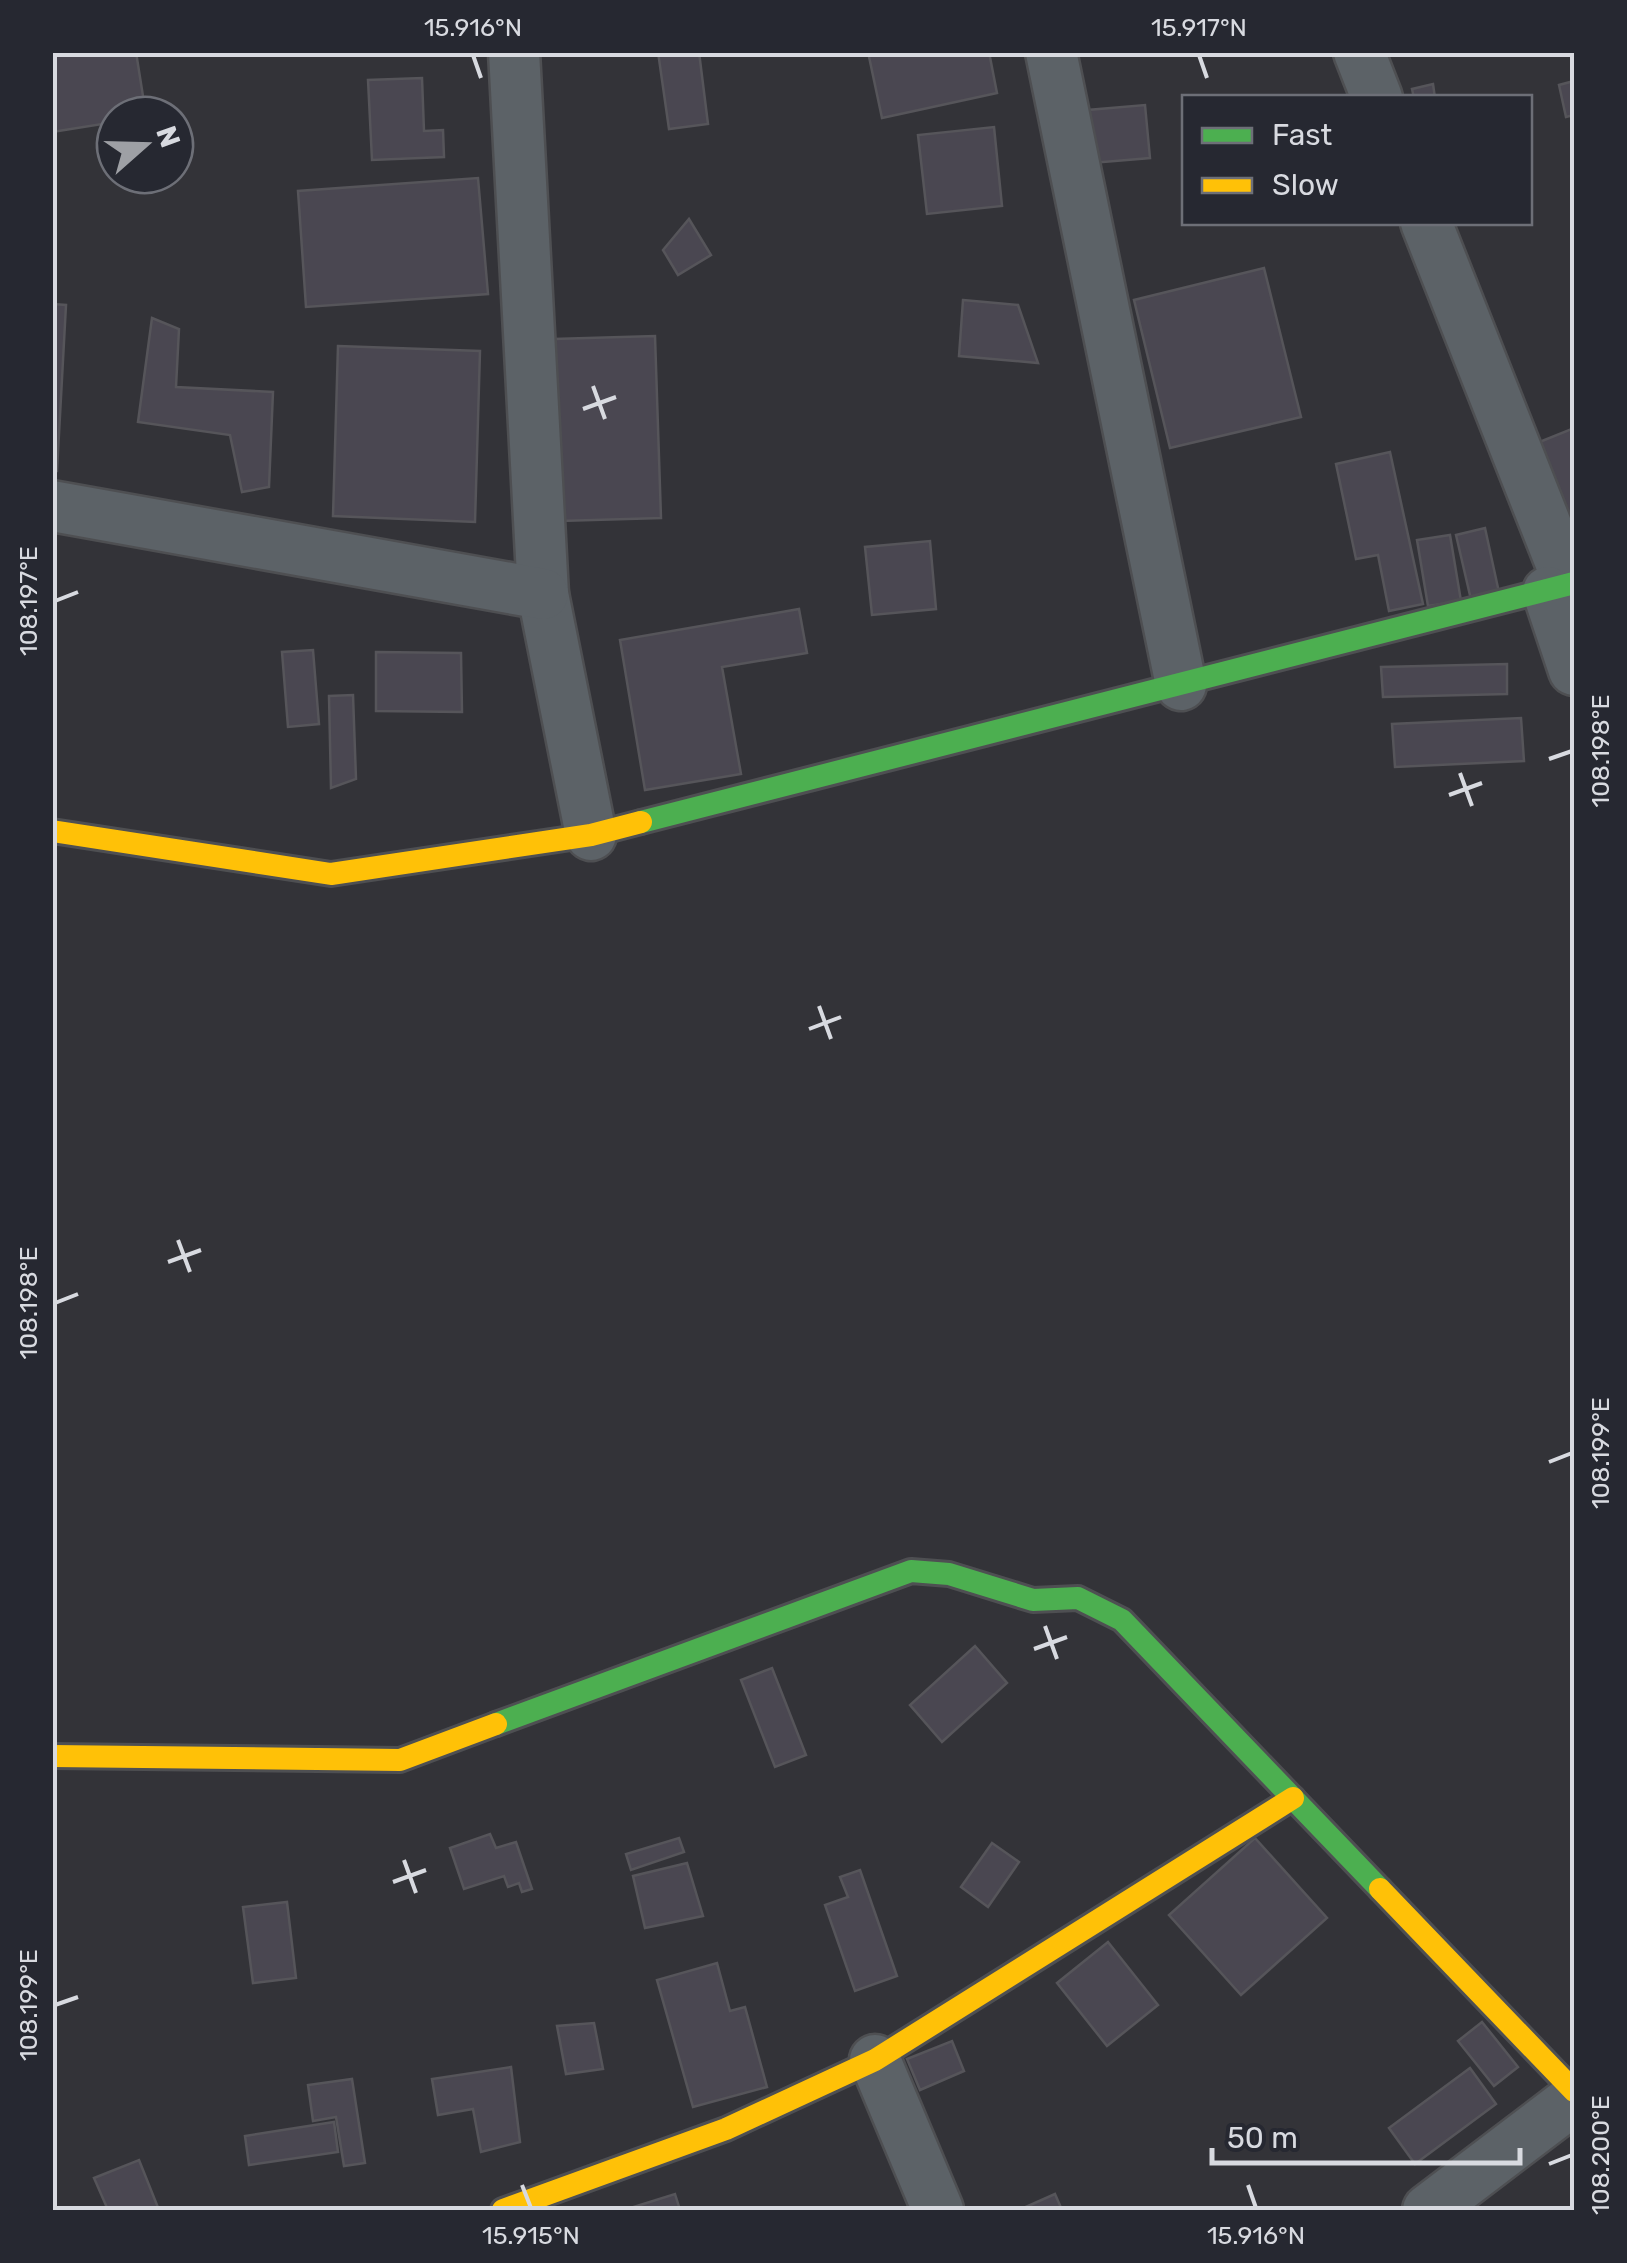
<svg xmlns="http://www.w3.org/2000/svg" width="1627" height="2263" font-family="Rubik,sans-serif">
  <rect width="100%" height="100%" fill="#333338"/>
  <g fill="#4a4751" stroke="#56555a" stroke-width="2.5">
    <path d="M52,52h84l10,63h-31v7l-63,10z"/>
    <path d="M658,52h41l9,72 -39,5z"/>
    <path d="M868,52h121l8,41 -115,25z"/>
    <path d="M422,78l2,53 19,-1 1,27 -72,3 -4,-80z"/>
    <path d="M1574,81v34l-8,2 -7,-32z"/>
    <path d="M1433,84l2,14h-21l-2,-9z"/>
    <path d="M1145,105l5,53 -58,5 -4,-53z"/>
    <path d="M994,127l8,79 -75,8 -9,-79z"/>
    <path d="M478,178l10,116 -182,13 -8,-116z"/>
    <path d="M689,219l22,36 -33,20 -15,-25z"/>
    <path d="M1264,268l37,149 -131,31 -36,-148z"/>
    <path d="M963,300l55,5 20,58 -79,-7z"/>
    <path d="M52,304l14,1 -9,166h-5z"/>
    <path d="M152,318l27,11 -3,58 97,5 -4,95 -27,5 -12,-57 -92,-13z"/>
    <path d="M655,336l6,182 -101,3 -6,-182z"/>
    <path d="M338,346l142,5 -5,171 -142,-6z"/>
    <path d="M1574,428v101l-3,1 -34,-87z"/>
    <path d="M1390,452l33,152 -34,7 -11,-56 -22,4 -20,-95z"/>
    <path d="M1485,528l15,69 -28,7 -16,-69z"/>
    <path d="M1450,535l11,66 -33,5 -11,-66z"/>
    <path d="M930,541l6,68 -64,6 -7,-68z"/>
    <path d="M799,609l8,44 -85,14 19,107 -96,16 -25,-150z"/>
    <path d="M313,650l6,74 -31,3 -6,-75z"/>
    <path d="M376,652l85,1 1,59 -86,-1z"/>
    <path d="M1507,664v30l-124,3 -2,-30z"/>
    <path d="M353,695l3,84 -25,9 -2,-92z"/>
    <path d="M1521,718l3,43 -129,6 -3,-43z"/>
    <path d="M975,1646l32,37 -65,59 -32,-37z"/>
    <path d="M772,1668l34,87 -31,12 -34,-87z"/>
    <path d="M490,1834l6,14 20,-6 16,47 -10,3 -3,-9 -11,4 -4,-11 -40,13 -14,-41z"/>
    <path d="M679,1838l5,14 -53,18 -5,-16z"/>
    <path d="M1255,1838l72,80 -86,77 -72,-80z"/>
    <path d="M992,1843l27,19 -31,45 -27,-20z"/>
    <path d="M687,1863l16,53 -58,12 -12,-52z"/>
    <path d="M860,1870l37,106 -42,15 -30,-86 23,-8 -8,-20z"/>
    <path d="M287,1902l9,76 -43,5 -10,-76z"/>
    <path d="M1108,1942l50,63 -51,41 -50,-63z"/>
    <path d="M717,1963l13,48 15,-4 22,80 -74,20 -36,-127z"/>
    <path d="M1482,2022l36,45 -24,19 -36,-45z"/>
    <path d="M594,2023l9,46 -37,5 -9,-48z"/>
    <path d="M952,2041l12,30 -44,19 -13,-31z"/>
    <path d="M511,2067l9,75 -39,10 -8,-43 -35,6 -6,-36z"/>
    <path d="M1470,2068l26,36 -81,60 -26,-36z"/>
    <path d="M352,2079l13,84 -21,3 -8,-49 -23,4 -5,-36z"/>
    <path d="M334,2122l4,30 -89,13 -4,-29z"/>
    <path d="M139,2160l20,50h-51l-14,-32z"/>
    <path d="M675,2194l5,16h-56z"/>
    <path d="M1055,2194l7,16h-43z"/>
  </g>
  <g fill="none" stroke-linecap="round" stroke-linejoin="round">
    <g stroke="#4e4f52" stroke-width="55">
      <g id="street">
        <path d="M514,52l29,542 48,241"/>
        <path d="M1051,52l130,633"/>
        <path d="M1359,52l18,46"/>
        <path d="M1426,222l144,364"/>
        <path d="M52,506l491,88"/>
        <path d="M1548,592l26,78"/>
        <path d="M875,2060l63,150"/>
        <path d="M1428,2210l146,-111"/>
      </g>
    </g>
    <g stroke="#4e4f52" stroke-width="28">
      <g id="fast">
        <path d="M641,822l933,-239"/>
        <path d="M496,1724l415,-153 38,3 84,26 45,-2 44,22 258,269"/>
      </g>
    </g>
    <g stroke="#4e4f52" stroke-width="28">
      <g id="slow">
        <path d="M52,831l279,43 260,-39 50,-13"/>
        <path d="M52,1756l348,4 96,-36"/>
        <path d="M1380,1889l194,202"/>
        <path d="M503,2210l223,-81 149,-69 418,-262"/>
      </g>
    </g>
    <use href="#street" stroke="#5c6267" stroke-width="50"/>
    <use href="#fast" stroke="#4caf50" stroke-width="22"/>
    <use href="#slow" stroke="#ffc107" stroke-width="22"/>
  </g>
  <path fill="none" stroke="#d8dae0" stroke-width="4" d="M473,55l8,23M1199,55l8,23M593,386l12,33M583,409l33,-12M55,601l23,-9M1549,759l23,-8M1460,773l12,33M1449,795l33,-12M819,1006l12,33M809,1029l32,-12M178,1240l12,32M168,1262l33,-12M55,1303l23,-9M1549,1462l23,-9M1045,1626l12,33M1034,1649l33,-12M404,1860l12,33M393,1882l33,-12M55,2005l23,-8M1549,2164l23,-9M522,2185l9,23M1248,2185l8,23"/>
  <rect width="1627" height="2263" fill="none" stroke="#262831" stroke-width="110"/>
  <rect x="1182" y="95" width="350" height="130" fill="#262831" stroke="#6d6f77" stroke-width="2.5"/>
  <rect x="1202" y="128" width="50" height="15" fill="#4caf50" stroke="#6d6f77" stroke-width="2.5"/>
  <text x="1272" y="145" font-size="30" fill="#d8dae0">Fast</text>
  <rect x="1202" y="178" width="50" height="15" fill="#ffc107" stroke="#6d6f77" stroke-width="2.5"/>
  <text x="1272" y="195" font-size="30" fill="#d8dae0">Slow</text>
  <g transform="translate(145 145) rotate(70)"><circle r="48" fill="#262831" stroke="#6d6f77" stroke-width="2.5"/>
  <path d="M0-8L18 38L0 25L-18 38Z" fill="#9ea0a5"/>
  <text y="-15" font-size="28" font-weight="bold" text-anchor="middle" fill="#d8dae0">N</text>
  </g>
  <path d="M1212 2148v15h308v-15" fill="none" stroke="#d8dae0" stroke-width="5"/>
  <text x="1227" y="2148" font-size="30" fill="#d8dae0" stroke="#262831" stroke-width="8" paint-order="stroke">50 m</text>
  <rect x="55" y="55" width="1517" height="2153" fill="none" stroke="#d8dae0" stroke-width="4"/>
  <g font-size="25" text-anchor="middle" fill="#d8dae0">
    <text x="473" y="36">15.916°N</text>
    <text x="1199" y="36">15.917°N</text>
    <text transform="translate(28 601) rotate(-90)" y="9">108.197°E</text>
    <text transform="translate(1600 751) rotate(-90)" y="9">108.198°E</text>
    <text transform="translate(28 1303) rotate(-90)" y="9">108.198°E</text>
    <text transform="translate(1600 1453) rotate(-90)" y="9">108.199°E</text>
    <text transform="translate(28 2005) rotate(-90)" y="9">108.199°E</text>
    <text transform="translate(1600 2155) rotate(-90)" y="9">108.200°E</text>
    <text x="531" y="2244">15.915°N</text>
    <text x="1256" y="2244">15.916°N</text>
  </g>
</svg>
